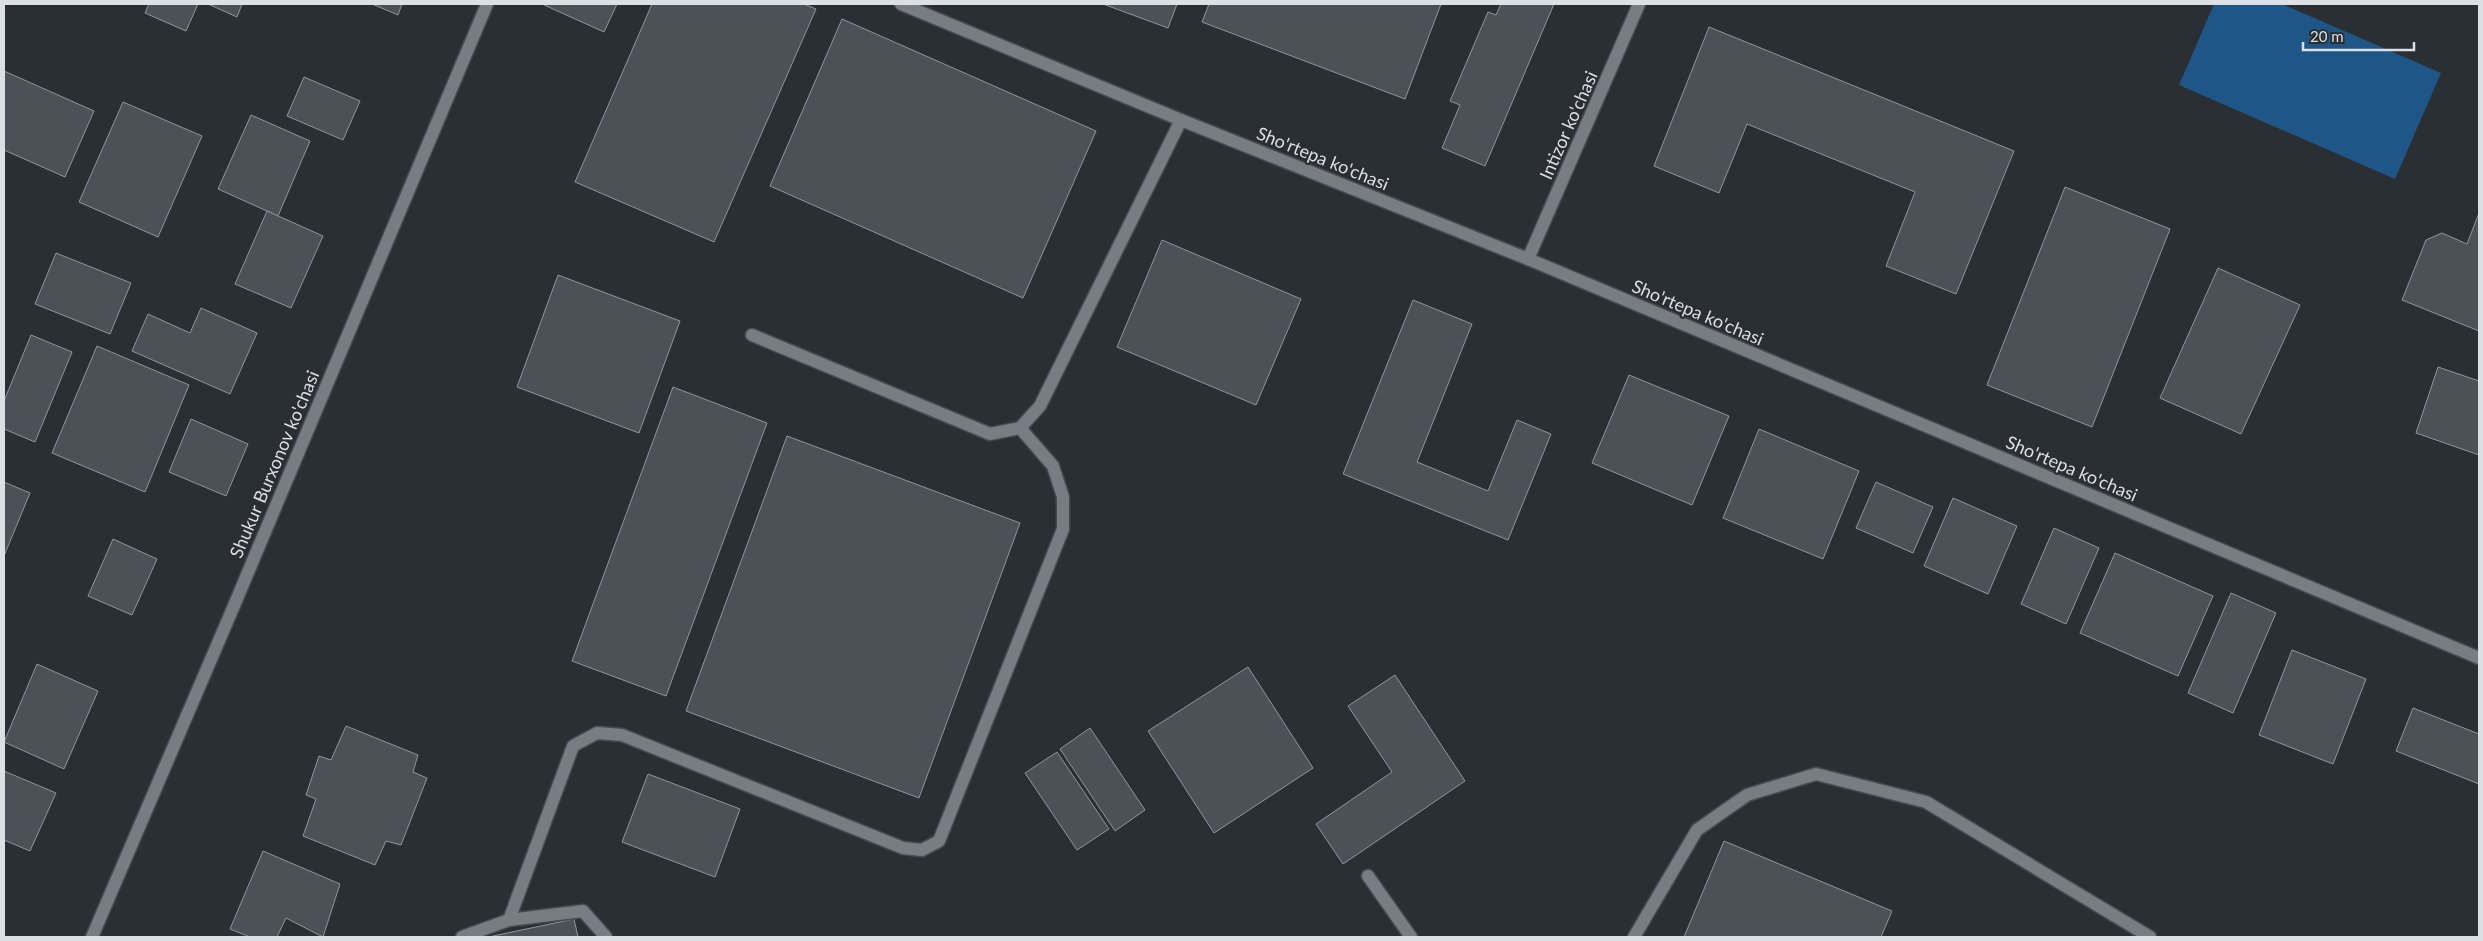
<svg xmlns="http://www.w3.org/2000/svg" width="2483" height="941" font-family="Lato,sans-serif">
  <rect width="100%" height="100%" fill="#2a2f34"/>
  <path fill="#1e5787" d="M2214,4h68l159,69 -46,106 -216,-94z"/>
  <g fill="#4b5157" stroke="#8f969c">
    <path d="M149,4h49l-12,27 -41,-18z"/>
    <path d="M208,4h34l-5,13z"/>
    <path d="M372,4h30l-4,11z"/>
    <path d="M542,4h75l-13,28z"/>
    <path d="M652,4h152l12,5 -102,233 -139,-60z"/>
    <path d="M1103,4h74l-9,24z"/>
    <path d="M1209,4h232l-36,95 -203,-77z"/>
    <path d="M1501,4h53l-69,162 -43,-18 18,-43 -10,-4 38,-89 8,3z"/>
    <path d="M842,19l254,112 -73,167 -253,-112z"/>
    <path d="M1709,27l305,124 -58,143 -70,-28 29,-74 -168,-68 -28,69 -65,-27z"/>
    <path d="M4,71l90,40 -29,66 -61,-27z"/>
    <path d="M304,77l56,24 -17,39 -56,-24z"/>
    <path d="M123,102l79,34 -44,101 -79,-35z"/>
    <path d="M251,115l59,26 -32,75 -60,-27z"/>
    <path d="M2065,187l105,42 -78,198 -105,-42z"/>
    <path d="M267,211l56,25 -32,72 -56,-24z"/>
    <path d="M2479,213v118l-77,-31 24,-60 16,-7 25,11z"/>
    <path d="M1162,240l139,59 -45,106 -139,-58z"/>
    <path d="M56,253l75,30 -21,51 -75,-30z"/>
    <path d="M2218,268l82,37 -59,129 -81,-36z"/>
    <path d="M558,275l122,46 -41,112 -122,-46z"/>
    <path d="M1413,300l59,24 -55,138 71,29 29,-71 34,14 -43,106 -165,-66z"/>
    <path d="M201,308l56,25 -27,61 -98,-43 16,-37 42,19z"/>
    <path d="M31,335l41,17 -37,90 -31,-13v-28z"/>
    <path d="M97,346l92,39 -44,107 -93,-39z"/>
    <path d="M2438,367l41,14v74l-63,-22z"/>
    <path d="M1629,375l100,41 -37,89 -100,-42z"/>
    <path d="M673,387l94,36 -101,273 -94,-35z"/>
    <path d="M191,419l57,25 -22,52 -57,-24z"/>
    <path d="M1759,429l100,42 -36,88 -100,-41z"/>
    <path d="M787,436l233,87 -101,275 -233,-87z"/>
    <path d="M4,482l26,11 -26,63z"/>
    <path d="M1876,482l57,25 -20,46 -57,-25z"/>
    <path d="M1953,498l64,28 -29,68 -64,-28z"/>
    <path d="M2054,528l45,20 -33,76 -45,-20z"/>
    <path d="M113,539l44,20 -25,56 -44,-19z"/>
    <path d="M2115,553l98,43 -35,80 -98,-43z"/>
    <path d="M2231,593l45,20 -43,100 -45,-20z"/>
    <path d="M2292,650l74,29 -33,85 -74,-29z"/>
    <path d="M37,664l61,27 -34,78 -60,-27z"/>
    <path d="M1248,667l65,101 -99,65 -66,-102z"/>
    <path d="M1395,675l70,106 -122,83 -27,-40 76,-52 -44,-66z"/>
    <path d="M2413,708l66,26v50l-83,-33z"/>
    <path d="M346,726l72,29 -5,17 14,6 -26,67 -15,-4 -11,24 -72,-29 13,-37 -10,-4 13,-39 12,4z"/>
    <path d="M1090,728l55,82 -30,21 -55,-82z"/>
    <path d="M1057,752l52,77 -32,21 -52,-77z"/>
    <path d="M4,771l52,22 -26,58 -26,-11z"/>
    <path d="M648,774l92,35 -25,68 -93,-35z"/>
    <path d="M1724,841l168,70 -11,26h-197z"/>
    <path d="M263,851l77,33 -17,53 -37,-19 -9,19h-27l-20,-8z"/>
    <path d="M574,919l4,18h-89l4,-1z"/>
  </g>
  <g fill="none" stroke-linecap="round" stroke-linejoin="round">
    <g stroke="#474b50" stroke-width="15">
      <g id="lane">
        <path d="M752,335l238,99 30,-6 20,-22 141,-286"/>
        <path d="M1368,876l43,61"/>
        <path d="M509,920l64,-174 24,-13 25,2 281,113 19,2 17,-9 124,-312v-32l-10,-31 -33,-38"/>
        <path d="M462,937l47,-17 74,-9 23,26"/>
        <path d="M1634,937l63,-107 50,-35 69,-21 110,28 224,135"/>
      </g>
    </g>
    <g stroke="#474b50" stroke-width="15">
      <g id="street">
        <path d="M901,4l280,116 347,139 951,399"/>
        <path d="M1528,259l111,-255"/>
      </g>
    </g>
    <g stroke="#474b50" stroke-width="15">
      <path id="secondary" d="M92,937l141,-329 254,-604"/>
    </g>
    <use href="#lane" stroke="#777d83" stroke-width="12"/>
    <use href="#street" stroke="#777d83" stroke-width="12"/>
    <use href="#secondary" stroke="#777d83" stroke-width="12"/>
  </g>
  <g text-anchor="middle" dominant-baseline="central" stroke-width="4.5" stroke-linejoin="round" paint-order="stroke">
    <g font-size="18" fill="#dcdfe3" stroke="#2a2f34">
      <text transform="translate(1568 125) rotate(-66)">Intizor ko'chasi</text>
      <text transform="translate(1323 158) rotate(22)">Sho'rtepa ko'chasi</text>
      <text transform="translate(1698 312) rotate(23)">Sho'rtepa ko'chasi</text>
      <text transform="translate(274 464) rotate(-67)">Shukur Burxonov ko'chasi</text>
      <text transform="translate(2072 468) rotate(23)">Sho'rtepa ko'chasi</text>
    </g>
  </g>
  <rect width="2483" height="941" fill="none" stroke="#dcdfe3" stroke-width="10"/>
  <path d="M2303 42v8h111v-8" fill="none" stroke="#dcdfe3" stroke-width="2.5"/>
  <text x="2310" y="42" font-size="15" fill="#dcdfe3" stroke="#2a2f34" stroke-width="4" paint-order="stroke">20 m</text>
</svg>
